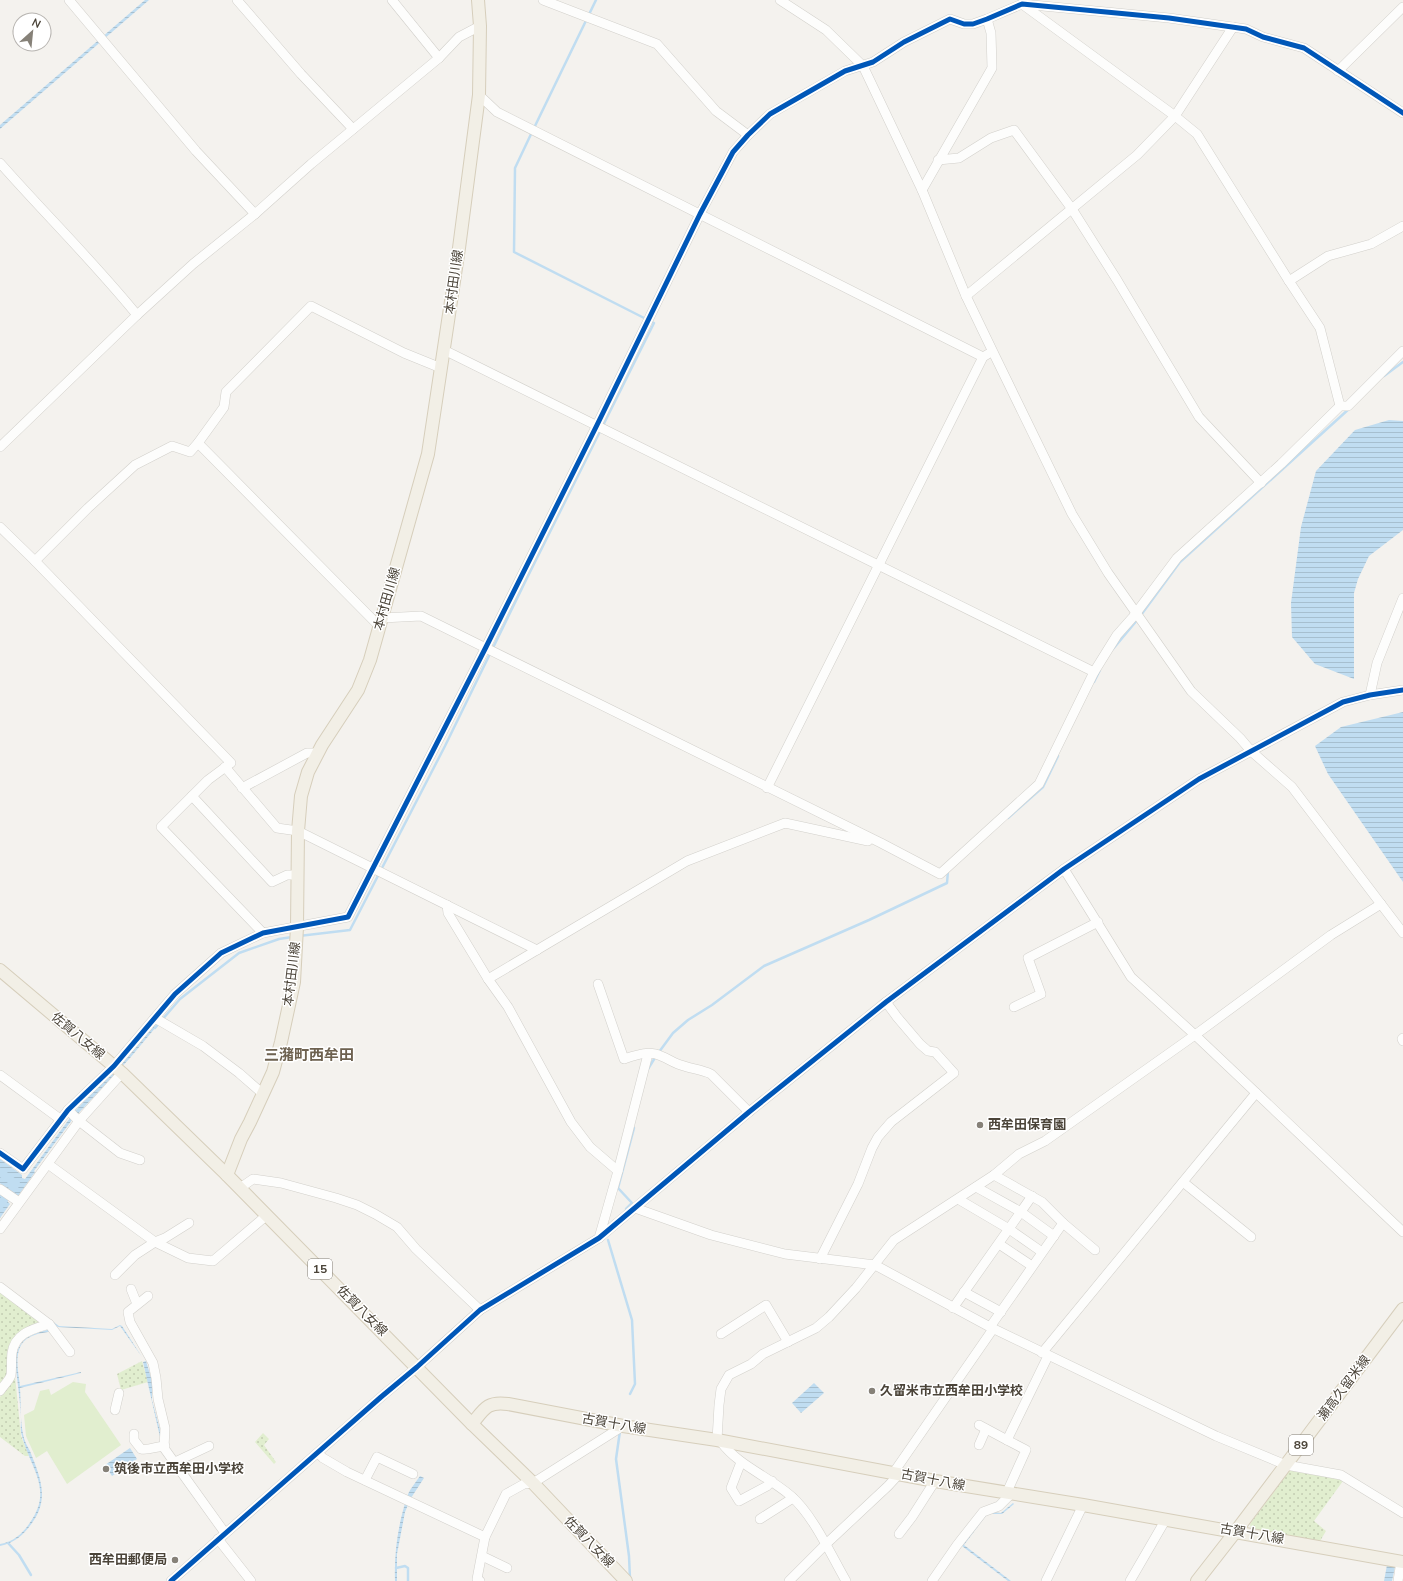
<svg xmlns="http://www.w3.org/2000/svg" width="1403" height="1581" font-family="'Nunito Sans','Noto Sans JP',sans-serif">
  <defs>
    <pattern id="grass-dots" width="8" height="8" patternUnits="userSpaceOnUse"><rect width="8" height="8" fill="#e1eecf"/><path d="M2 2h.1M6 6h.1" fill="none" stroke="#c3cdb2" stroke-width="1.8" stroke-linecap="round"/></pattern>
    <pattern id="water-rules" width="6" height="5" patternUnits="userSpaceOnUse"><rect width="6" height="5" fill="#c0ddf1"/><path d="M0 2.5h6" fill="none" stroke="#a6bfcf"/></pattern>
  </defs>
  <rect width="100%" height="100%" fill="#f4f2ee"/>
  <g fill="url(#grass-dots)">
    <path d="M0,1291l40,29v4l-17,8 -14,43 -9,12z"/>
    <path d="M142,1361l6,21 -27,8 -4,-16z"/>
    <path d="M15,1376l6,60 8,20h-4l-25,-19v-40z"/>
    <path d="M263,1433l6,6 -5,6 12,17 -2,2 -19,-22z"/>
    <path d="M1291,1469l49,9 3,3 -29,40 12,10 -6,10 -4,1 -65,-13 -1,-5z"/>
  </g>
  <path fill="#e1eecf" d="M73,1382l13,2 -1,8 36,53 -54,39 -20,-33 -11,7 -10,-22 -2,-21 10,-5 6,-19 9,-2 2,6z"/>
  <g fill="url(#water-rules)">
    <path d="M145,0h4l-149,129v-4z"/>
    <path d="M1389,420l14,1v109l-34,26 -11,23 -4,14v86l-39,-15 -23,-27 -1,-34 10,-76 15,-56 39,-41z"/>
    <path d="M1403,712v170l-75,-108 -13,-28 26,-19z"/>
    <path d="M155,1024l1,3 -26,31 -58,62 -38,51 1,1 -17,24 -11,-8 -4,-1 -3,-4v-24l22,16v3l3,1 50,-68 46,-48z"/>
    <path d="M0,1194l10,10 -10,14z"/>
    <path d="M0,1283l59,43 53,3 8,-4 2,1 20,31 -22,-31 -8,4 -54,-3 -58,-42z"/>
    <path d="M51,1329l1,2c-7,2 -15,2 -22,6 -18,9 -12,33 -10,49l61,-14v1l-61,15c1,15 0,31 3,46 1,6 4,12 7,17 10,26 20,47 2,72 -8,12 -18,20 -32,23v-2c13,-2 22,-10 29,-20 25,-34 2,-54 -7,-88 -2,-6 -1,-12 -1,-18 -1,-19 -4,-39 -6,-58 5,-23 14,-25 36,-31z"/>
    <path d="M146,1361l6,20v19l8,30 1,5 -1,2 -17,-75z"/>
    <path d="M814,1383l10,10 -23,20 -9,-10z"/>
    <path d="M130,1448l7,11 -25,17 -7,-11z"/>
    <path d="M420,1476l4,2 -13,20 -6,14 -8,42v27h-2c-1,-29 3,-56 12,-84 2,-7 9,-15 13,-21z"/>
    <path d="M1013,1503l1,1 -12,10h-13l-4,3 -21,28 47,36h-3l-46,-35 23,-30 4,-4 12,1z"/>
    <path d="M1387,1565l8,2 -3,14h-8z"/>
  </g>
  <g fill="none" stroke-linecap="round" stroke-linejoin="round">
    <g stroke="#c0ddf1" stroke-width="2.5">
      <path d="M534,128l62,-128"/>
      <path d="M1384,376l19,-14"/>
      <path d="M1141,615l39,-53 170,-154"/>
      <path d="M1113,649l25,-30"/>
      <path d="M1094,682l6,-12"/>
      <path d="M1008,818l35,-31 15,-31"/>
      <path d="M299,936l51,-6 95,-184 82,-168 127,-255 -140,-71 1,-84 17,-36"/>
      <path d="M155,1028l25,-29 59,-46 40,-14 13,-2"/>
      <path d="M659,1052l14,-19 15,-13 24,-15 52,-39 105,-46 78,-37 1,-12"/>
      <path d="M648,1069l8,-13"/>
      <path d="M626,1209l6,-6 -14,-15 16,-60"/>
      <path d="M608,1240l24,80 3,64 -5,10"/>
      <path d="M620,1431l-4,28 13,97 1,23"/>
      <path d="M8,1543l11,12 12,20"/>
      <path d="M396,1568l9,-2 3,2v13"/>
    </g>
    <path stroke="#c0ddf1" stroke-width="8" d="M0,1172l16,12 -16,21"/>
    <g stroke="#d2d0cb" stroke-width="10">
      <g id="minor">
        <path d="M69,0l127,151 59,63"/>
        <path d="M237,0l64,74 52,55"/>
        <path d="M392,0l47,58"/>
        <path d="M543,0l114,44 59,67 32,24"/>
        <path d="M780,0l46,30 37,36 59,124 44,106 27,56 79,162 36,59 83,118 49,47 11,13 41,36 111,146"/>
        <path d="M1022,4l153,112 22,18 92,147 31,47 20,78"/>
        <path d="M1338,71l65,-64"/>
        <path d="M479,95l18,17 486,245"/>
        <path d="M938,160l21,-2 32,-20 23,-8 58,79 45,71 82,137 62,66"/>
        <path d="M0,163c45,51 94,99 137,152"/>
        <path d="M922,190l70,-122 -1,-35 -4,-14"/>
        <path d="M1289,281l39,-25 43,-12 32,-18"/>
        <path d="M966,296l171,-141 38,-39 58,-89"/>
        <path d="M444,350l650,322"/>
        <path d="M198,443l181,183"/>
        <path d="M0,447l137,-132 56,-51 62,-50 56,-50 128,-106 20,-21 21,-11"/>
        <path d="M0,527l35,34 196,202 -23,17 -47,47 102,106"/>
        <path d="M35,561l53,-53 47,-43 37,-19 18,6 8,-9 26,-36 2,-15 85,-86 93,47 37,15"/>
        <path d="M382,618l39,-2 460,227 59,31 99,-90 55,-112 23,-37 16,-18 44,-59 104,-94 59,-58h8l55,-55"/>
        <path d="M1370,695l7,-32 26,-65"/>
        <path d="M225,767l52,61 21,3 239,119"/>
        <path d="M242,788l65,-35h11"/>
        <path d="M767,788l216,-431 5,-3"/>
        <path d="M192,796l80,86 15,-7h10"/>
        <path d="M1064,869l67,108 64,58 208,197"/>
        <path d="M447,905l1,8 40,66 20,28 63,115 19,25 28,24 -19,67"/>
        <path d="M488,979l199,-118 98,-38 83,18"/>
        <path d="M598,984l26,75c12,-4 25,-9 37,-3 8,3 14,8 23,10 9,3 18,4 27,8l38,38"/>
        <path d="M1014,1007l27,-13 -13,-36 70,-36"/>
        <path d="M155,1018l48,28 36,27 24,21"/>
        <path d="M1403,1038l-1,1 1,2"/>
        <path d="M0,1075l60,44"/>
        <path d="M68,1110l11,11 41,32 20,7"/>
        <path d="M0,1153l23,16 45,-59 46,-44 61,-72 46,-41 42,-20 85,-16 138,-270 111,-222 103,-211 33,-62 15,-17 22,-21 75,-43 28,-9 31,-20 46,-23 14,5h9l14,-5 35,-15 147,14 77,11 17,8 41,11 99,65"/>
        <path d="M48,1164l107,78 33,16 25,3 54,-46"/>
        <path d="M618,1171l30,-117"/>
        <path d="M994,1175l48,27 21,21 32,27"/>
        <path d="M1183,1182l68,55"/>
        <path d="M976,1187l45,25 33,24"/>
        <path d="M240,1188l13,-9 28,4 55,15 21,7 18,9 22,13 19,22 64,61"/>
        <path d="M0,1189l19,13"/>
        <path d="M958,1199l51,30 33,23"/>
        <path d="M635,1208l76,27 74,19 90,11 115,62 226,109 70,29 55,10 62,38"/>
        <path d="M0,1229l79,-108 43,-48"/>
        <path d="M999,1244l33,22"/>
        <path d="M820,1259l38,-75 14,-36 6,-11 13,-15 63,-49 -19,-21 -7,-1 -8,-7 -23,-27 -11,-15"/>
        <path d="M115,1275l20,-20 20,-13 10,-4 24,-15"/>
        <path d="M0,1287l49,37 21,28"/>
        <path d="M131,1289l6,15"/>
        <path d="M964,1292l37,20"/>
        <path d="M148,1296l-20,16 2,10 23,41 3,15 2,21 7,29 -1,20 61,85"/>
        <path d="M953,1308l79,-112"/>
        <path d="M990,1327l73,-104"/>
        <path d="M721,1334l45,-29 22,37"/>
        <path d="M1042,1353l214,-260"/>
        <path d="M0,1391c3,-5 9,-10 11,-16 1,-7 0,-15 1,-22 3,-20 21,-24 37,-29"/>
        <path d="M115,1410l4,-17"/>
        <path d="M979,1425l28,15"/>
        <path d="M134,1434v6l7,9c6,2 17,-3 24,-3"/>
        <path d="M717,1440l2,-35 2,-16 8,-14 22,-11 12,-10 53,-26 13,-11 27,-29 38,-48 100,-65 25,-21 26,-13 150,-106 136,-100 50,-31"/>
        <path d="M721,1442c18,24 47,34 70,54 22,19 40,59 55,85"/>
        <path d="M979,1445l7,-16"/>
        <path d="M318,1453l5,5 24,14 138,65"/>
        <path d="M175,1462l34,-16"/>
        <path d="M741,1462l-10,26 8,13 28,-15 5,-5"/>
        <path d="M894,1472l99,-143"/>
        <path d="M365,1480l12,-23 36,17"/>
        <path d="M1007,1492l19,-42 -19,-10 41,-84"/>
        <path d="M760,1519l33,-21"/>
        <path d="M899,1534l13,-17 23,-36"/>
        <path d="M218,1539l33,42"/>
        <path d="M482,1556l25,12"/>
        <path d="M171,1581l210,-184 36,-30 63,-57 119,-72 150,-126 137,-110 178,-133 135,-90 144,-77 27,-7 33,-5"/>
        <path d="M480,1581l-3,-2 8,-42 21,-43 18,-10 9,-1 90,-57"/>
        <path d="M789,1581l36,-36 63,-59 12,-13"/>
        <path d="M932,1581l25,-36 26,-33 16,-6 13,-13"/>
        <path d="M1046,1581l37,-76"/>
        <path d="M1130,1581l36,-62"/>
        <path d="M1398,1581l3,-20"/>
      </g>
    </g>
    <g stroke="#d6cebb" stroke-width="14">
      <g id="major">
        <path d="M0,970l122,103 105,102 245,249 61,59 93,98"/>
        <path d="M227,1175l14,-36 9,-17 23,-50 8,-30 13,-60 3,-55 1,-96 3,-35 7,-24 14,-27 36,-55 12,-30 58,-206 31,-206 20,-153 1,-69 -2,-26"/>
        <path d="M472,1424c12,-15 15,-23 36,-20l115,22 94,14 218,41 148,24 320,57"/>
        <path d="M1197,1581l39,-50 167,-222"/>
      </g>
    </g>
    <use href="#minor" stroke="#fdfdfc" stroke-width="9"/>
    <use href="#major" stroke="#f2efe6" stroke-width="12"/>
    <g stroke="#fff" stroke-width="8">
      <g id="cycleway">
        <path d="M0,1153l23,16 45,-59 46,-44 61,-72 46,-41 42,-20 85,-16 138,-270 111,-222 103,-211 33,-62 15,-17 22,-21 75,-43 28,-9 31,-20 46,-23 14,5h9l14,-5 35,-15 147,14 77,11 17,8 41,11 99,65"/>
        <path d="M171,1581l210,-184 36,-30 63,-57 119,-72 150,-126 137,-110 178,-133 135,-90 144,-77 27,-7 33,-5"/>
      </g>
    </g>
    <use href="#cycleway" stroke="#0057b8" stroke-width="5"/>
  </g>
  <g fill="#868178" stroke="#fff" stroke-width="1.5">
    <circle cx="980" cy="1125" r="4"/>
    <circle cx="872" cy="1391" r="4"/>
    <circle cx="106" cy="1469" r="4"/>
    <circle cx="175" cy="1560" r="4"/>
  </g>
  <g text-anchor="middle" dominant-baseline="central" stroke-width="3" stroke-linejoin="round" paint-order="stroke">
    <g fill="#fff" stroke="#817c74" stroke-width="1">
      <rect x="308" y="1259" width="24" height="20" rx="3"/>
      <rect x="1289" y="1435" width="24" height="20" rx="3"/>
    </g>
    <g font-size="12" font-weight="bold" fill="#4b4439">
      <text x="320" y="1269">15</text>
      <text x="1301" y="1445">89</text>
    </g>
    <g font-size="13" fill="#4b4439" stroke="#fff">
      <text transform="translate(454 282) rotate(-82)">本村田川線</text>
      <text transform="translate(387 599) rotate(-74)">本村田川線</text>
      <text transform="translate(292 974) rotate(-83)">本村田川線</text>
      <text transform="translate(78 1036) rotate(40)">佐賀八女線</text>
      <text transform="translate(362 1311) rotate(45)">佐賀八女線</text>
      <text transform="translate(1344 1388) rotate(-53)">瀬高久留米線</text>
      <text transform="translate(614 1424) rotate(10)">古賀十八線</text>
      <text transform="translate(933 1480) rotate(11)">古賀十八線</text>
      <text transform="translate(1252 1534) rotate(10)">古賀十八線</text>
      <text transform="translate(589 1542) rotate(46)">佐賀八女線</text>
    </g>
    <g font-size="13" font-weight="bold" fill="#4b4439" stroke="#fff" text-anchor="start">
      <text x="988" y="1125">西牟田保育園</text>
      <text x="880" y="1391">久留米市立西牟田小学校</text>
      <text x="114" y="1469">筑後市立西牟田小学校</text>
      <text x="167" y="1560" text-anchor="end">西牟田郵便局</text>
    </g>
    <g font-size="15" font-weight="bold" fill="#6e6250" stroke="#fff">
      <text x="309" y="1055">三潴町西牟田</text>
    </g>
  </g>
  <g transform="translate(32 32) rotate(27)"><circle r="19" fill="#ffffff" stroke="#b7b4b0"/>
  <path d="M0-3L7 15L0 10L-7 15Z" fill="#868178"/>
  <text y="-6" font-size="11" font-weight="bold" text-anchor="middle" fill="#4b4439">N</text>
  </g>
</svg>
